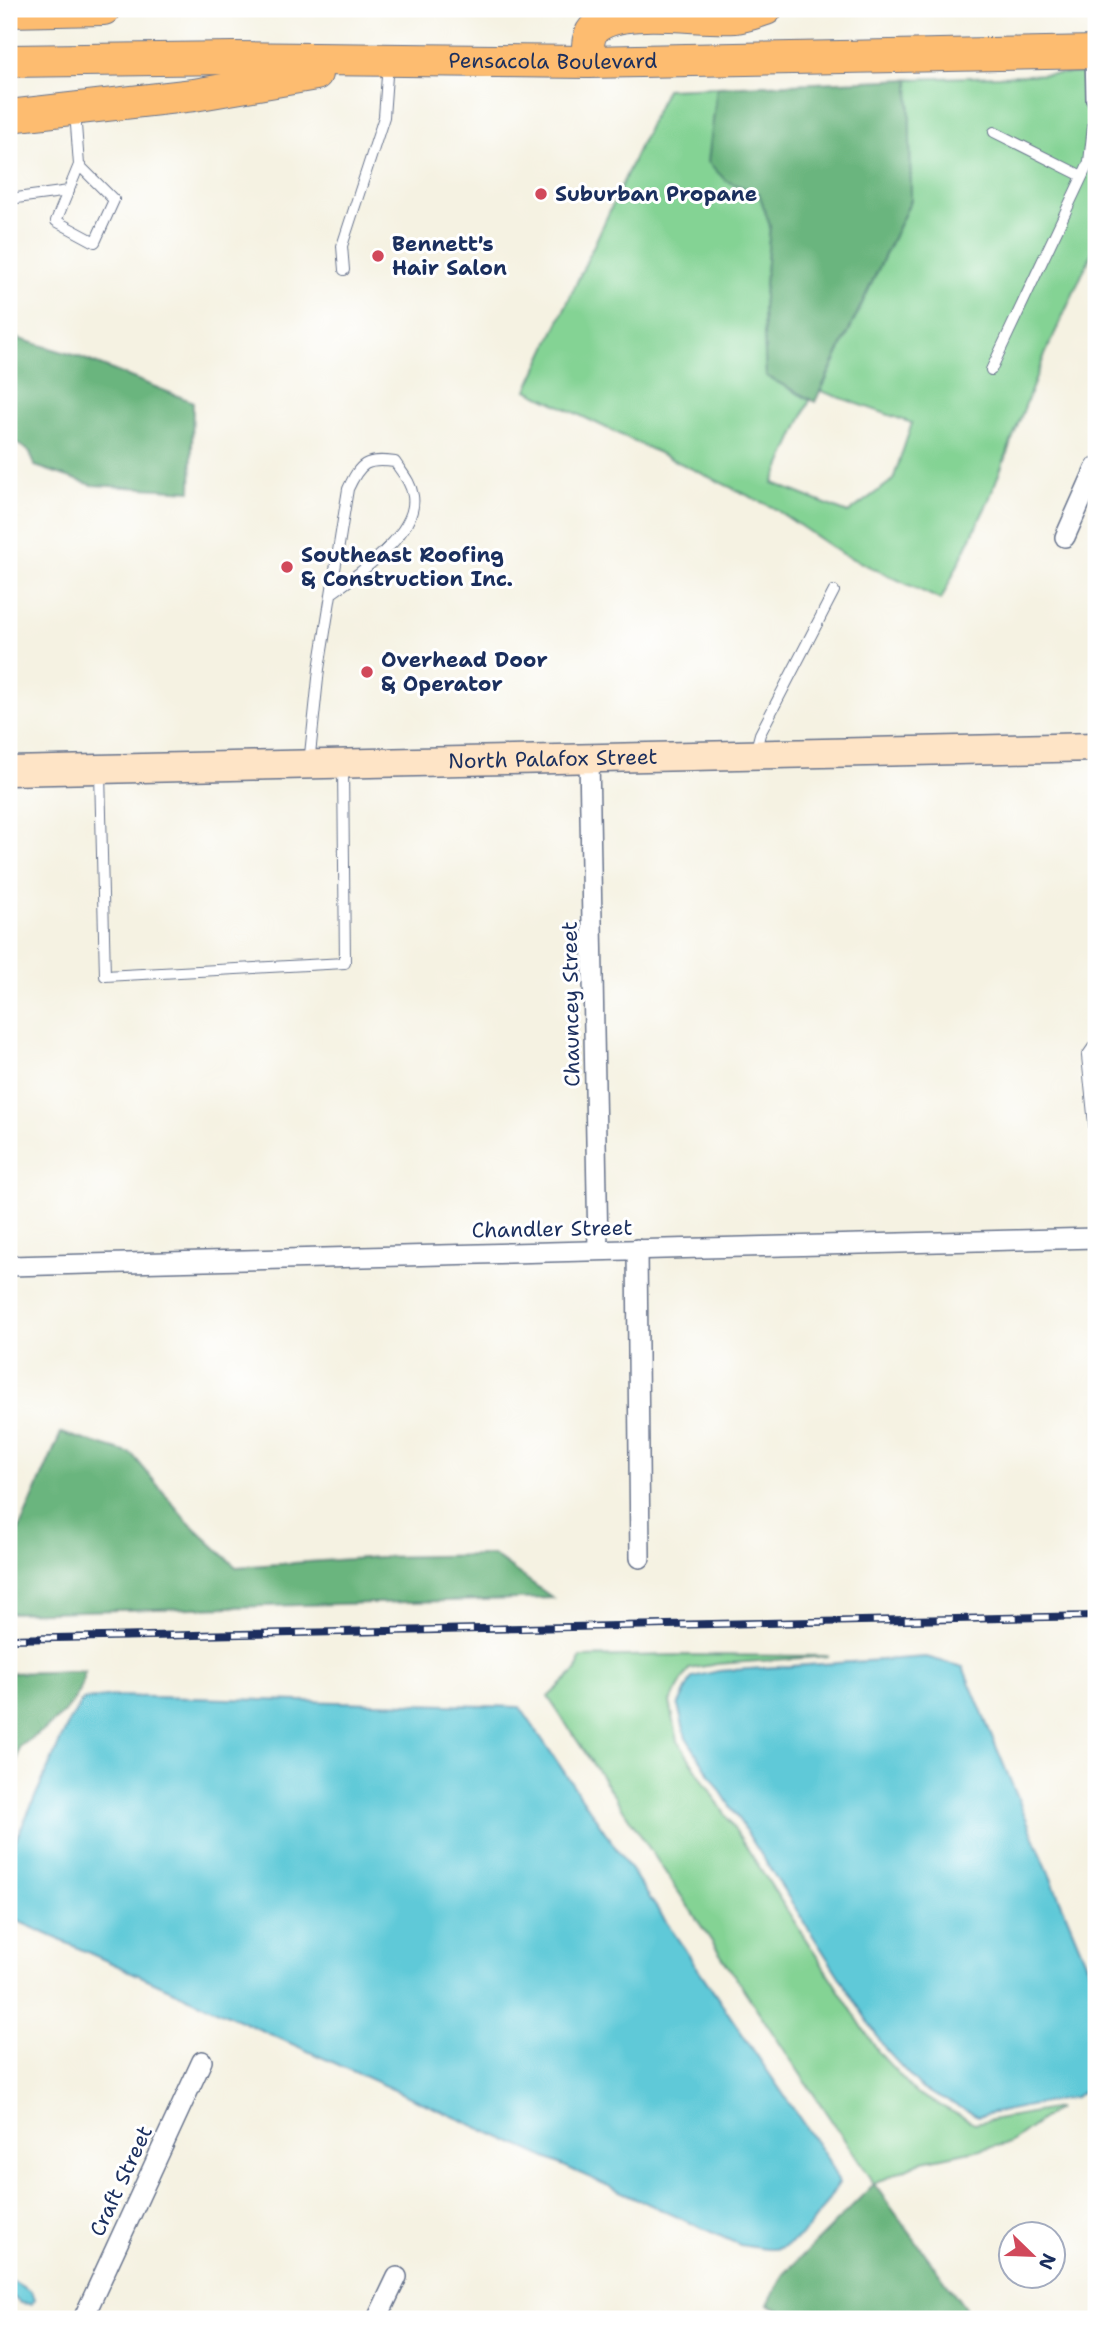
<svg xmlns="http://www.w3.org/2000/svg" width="1105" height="2328" font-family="'Shantell Sans',sans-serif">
  <rect width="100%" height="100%" fill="#fff"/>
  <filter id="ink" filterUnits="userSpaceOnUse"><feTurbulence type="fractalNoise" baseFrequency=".0143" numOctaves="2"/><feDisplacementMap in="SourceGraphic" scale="14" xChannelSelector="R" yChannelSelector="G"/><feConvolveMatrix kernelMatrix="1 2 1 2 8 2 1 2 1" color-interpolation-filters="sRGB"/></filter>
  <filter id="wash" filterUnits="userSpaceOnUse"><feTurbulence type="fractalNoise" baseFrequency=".00686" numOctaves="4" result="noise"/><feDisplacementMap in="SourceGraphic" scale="28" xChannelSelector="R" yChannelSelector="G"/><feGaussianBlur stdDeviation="1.57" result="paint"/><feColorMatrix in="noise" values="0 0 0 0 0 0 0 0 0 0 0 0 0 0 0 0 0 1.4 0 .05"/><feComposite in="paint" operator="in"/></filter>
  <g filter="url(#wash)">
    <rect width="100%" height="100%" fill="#f5f2e2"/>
    <g fill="#84d394" stroke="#508179" stroke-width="2">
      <path d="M1085,73l1,26 10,9v136l-52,113 -56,145 -47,98 -99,-46 -70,-47 -245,-117 139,-301 51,-2 -1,25 10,69 33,12 11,33 -7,83 3,67 44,24 -37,83 75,30 45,-33 19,-57 -91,-32 90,-191 -2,-121z"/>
      <path d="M677,1655l152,1 -112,8 -28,5 -19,33 8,39 201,312 37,40 58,30 84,-15 -48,35 -87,18 -49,23 -326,-487 29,-27 3,-13z"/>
    </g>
    <g fill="#6bb57e" stroke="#43726e" stroke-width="2">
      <path d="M909,79l2,121 -96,202 -49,-26 -3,-67 7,-83 -11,-33 -33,-12 -18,-19 9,-75z"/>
      <path d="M9,336l68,20 116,46 -2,89 -99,-6 -57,-19 -5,-14 -21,-14z"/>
      <path d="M61,1433l71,21 55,67 49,46 143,-10 114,-2 60,43 -544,15v-60z"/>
      <path d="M85,1671c-8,40 -33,53 -66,76l-10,67v-141z"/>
      <path d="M874,2184l99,135h-175l-30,-15 16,-30z"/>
    </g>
    <g fill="#5ec9d8" stroke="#3c7c9b" stroke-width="2">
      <path d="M926,1657l37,10 133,319v98l-21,13 -97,19 -56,-27 -36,-39 -200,-313 -8,-31 14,-29 27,-6z"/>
      <path d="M114,1696l406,11 308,453 11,23c-15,23 -35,62 -65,66 -10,1 -24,-3 -34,-4l-731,-328v-62l60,-133 14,-22z"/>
      <path d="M13,2281l18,11 3,8 -3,4 -11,-1 -11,-10v-10z"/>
    </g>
  </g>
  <g filter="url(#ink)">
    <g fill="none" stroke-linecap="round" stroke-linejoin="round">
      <g stroke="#67738c" stroke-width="12">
        <g id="service">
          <path d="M75,112l4,53 -23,56 39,21 19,-42 -35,-35"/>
          <path d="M994,132l88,44"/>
          <path d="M9,199l60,-8"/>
          <path d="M344,270l-2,-24 42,-129 4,-55"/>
          <path d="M991,370l98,-208 7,-63"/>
          <path d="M755,753l5,-19 74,-143"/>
          <path d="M309,764l10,-95 29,-180c12,-26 18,-31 47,-27 7,11 16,20 18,34 6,37 -56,79 -81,97"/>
          <path d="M100,773l5,203 240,-13 -2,-196"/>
          <path d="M1096,1043l-9,13 9,88"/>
        </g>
      </g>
      <g stroke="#67738c" stroke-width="22">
        <g id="minor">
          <path d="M1095,52l1,47"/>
          <path d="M1065,537l31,-70"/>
          <path d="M589,758l9,492"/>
          <path d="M637,1249l3,309"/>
          <path d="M9,1266l1087,-28"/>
          <path d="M83,2319l119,-258"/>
          <path d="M377,2319l20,-42"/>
        </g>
      </g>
      <g stroke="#67738c" stroke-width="31">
        <g id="secondary">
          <path id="s1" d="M9,771l1087,-24"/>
        </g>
      </g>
      <g stroke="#67738c" stroke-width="34">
        <g id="trunk">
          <path d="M9,11l95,-2"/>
          <path id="s2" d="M9,61l224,-3 355,4 508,-10"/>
          <path d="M588,62c0,-12 -2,-27 8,-35 27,-22 105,-7 139,-10 10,-1 21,-5 31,-8"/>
          <path d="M9,116l185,-21 122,-21"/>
        </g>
      </g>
      <use href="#service" stroke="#fff" stroke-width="10"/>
      <use href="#minor" stroke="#fff" stroke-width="19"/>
      <use href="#secondary" stroke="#fee4c6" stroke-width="28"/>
      <use href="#trunk" stroke="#fdbc70" stroke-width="32"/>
      <g stroke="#1b2f5e" stroke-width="8">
        <path id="rail" d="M9,1639l1087,-23"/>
      </g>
      <use href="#rail" stroke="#fff" stroke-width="5" stroke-dasharray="16" stroke-linecap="butt"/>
    </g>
  </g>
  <g fill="#d1495b" stroke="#fff" stroke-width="2.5">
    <circle cx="541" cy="194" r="7"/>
    <circle cx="378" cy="256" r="7"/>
    <circle cx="287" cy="567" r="7"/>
    <circle cx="367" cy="672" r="7"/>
  </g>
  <g text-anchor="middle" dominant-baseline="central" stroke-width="6" stroke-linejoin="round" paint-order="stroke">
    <g font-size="21" fill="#1b2f5e" stroke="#fff">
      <text stroke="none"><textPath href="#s2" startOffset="544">Pensacola Boulevard</textPath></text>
      <text stroke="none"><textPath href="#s1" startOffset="544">North Palafox Street</textPath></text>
      <text transform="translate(571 1004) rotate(-91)">Chauncey Street</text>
      <text transform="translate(552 1229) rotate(-1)">Chandler Street</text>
      <text transform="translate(121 2181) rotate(-65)">Craft Street</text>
    </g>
    <g font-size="21" font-weight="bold" fill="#1b2f5e" stroke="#fff" text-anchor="start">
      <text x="555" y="194">Suburban Propane</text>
      <text x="392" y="244">Bennett's<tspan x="392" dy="24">Hair Salon</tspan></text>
      <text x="301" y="555">Southeast Roofing<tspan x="301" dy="24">&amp; Construction Inc.</tspan></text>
      <text x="381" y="660">Overhead Door<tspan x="381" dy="24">&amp; Operator</tspan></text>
    </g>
  </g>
  <rect width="1105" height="2328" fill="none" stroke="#fff" stroke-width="35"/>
  <g transform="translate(1032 2255) rotate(113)"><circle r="33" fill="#ffffff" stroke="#a4acbf" stroke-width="2"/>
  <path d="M0-5L12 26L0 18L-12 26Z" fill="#d1495b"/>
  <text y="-10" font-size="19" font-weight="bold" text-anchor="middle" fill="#1b2f5e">N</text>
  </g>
</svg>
